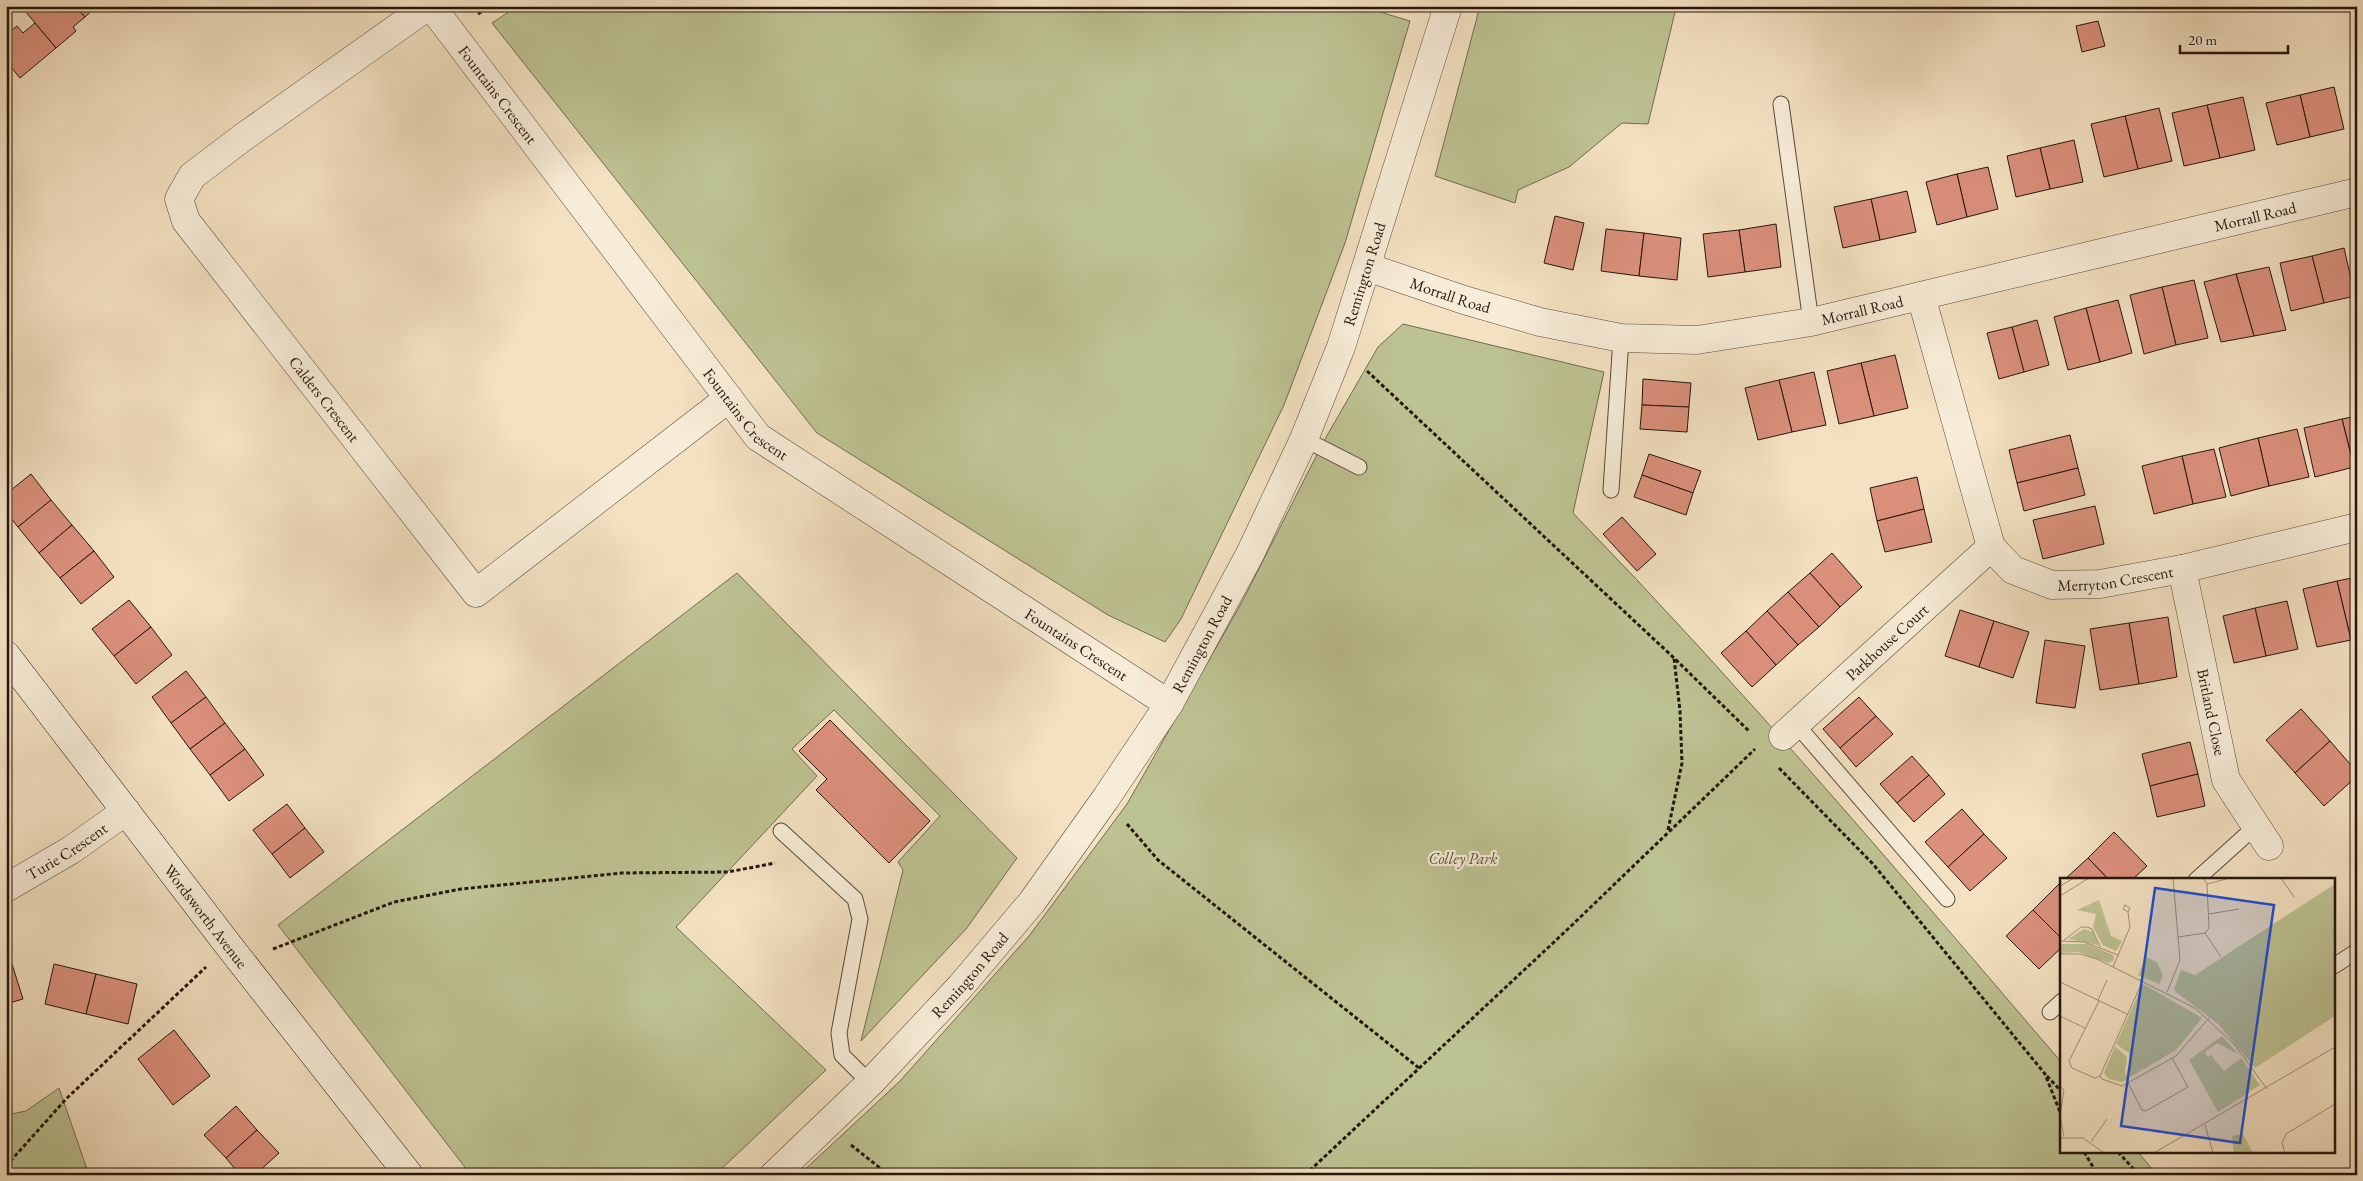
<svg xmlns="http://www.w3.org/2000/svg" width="2363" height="1181" font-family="'EB Garamond',serif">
  <rect width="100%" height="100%" fill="#f3e1c1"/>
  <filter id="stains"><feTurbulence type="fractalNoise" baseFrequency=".004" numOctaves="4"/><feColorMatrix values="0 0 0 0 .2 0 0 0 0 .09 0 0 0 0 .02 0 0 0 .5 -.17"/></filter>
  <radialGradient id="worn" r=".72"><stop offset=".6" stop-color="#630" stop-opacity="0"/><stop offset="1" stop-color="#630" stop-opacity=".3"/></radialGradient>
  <g fill="#bdc292" stroke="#716c50">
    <path d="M518,6h842l50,15 -65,222 -61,162 -103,214 -16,23 -57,-27 -291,-182 -325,-410z"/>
    <path d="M1480,6l196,2 -28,116 -26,-1 -53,44 -51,23 -3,13 -80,-27z"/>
    <path d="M1403,324l201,48 -31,141c171,176 329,363 489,550v89h76l19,23h-1358l101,-94 129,-145 98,-132 115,-202 83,-163 53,-92z"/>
    <path d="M737,573l280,285 -51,71 -105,112 42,-171 -5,-8 42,-46 -106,-106 -42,39 25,27 -141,151 150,143 -111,105h-244l-193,-250z"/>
    <path d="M59,1088l30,87h-83v-60l20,-4z"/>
  </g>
  <g fill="#db907c" stroke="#25160f">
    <path d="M31,6h44l10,11 -12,10 3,4 -20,17 -31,-37z"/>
    <path d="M75,6h22l-12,11z"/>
    <path d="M2098,21l7,25 -23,6 -6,-26z"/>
    <path d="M35,23l21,25 -36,30 -14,-17v-26l11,-9 6,7z"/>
    <path d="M2334,87l10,42 -34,8 -10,-42z"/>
    <path d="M2300,95l10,42 -33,8 -11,-42z"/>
    <path d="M2243,97l12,53 -35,8 -13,-53z"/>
    <path d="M2207,105l13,53 -36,8 -12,-53z"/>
    <path d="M2159,108l13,53 -34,8 -13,-53z"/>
    <path d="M2125,116l13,53 -34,8 -13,-53z"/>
    <path d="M2074,140l9,42 -33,7 -10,-41z"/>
    <path d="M2040,148l10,41 -34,8 -9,-41z"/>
    <path d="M1988,167l10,42 -31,8 -10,-43z"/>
    <path d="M1957,174l10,43 -30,8 -11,-43z"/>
    <path d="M1907,191l9,41 -36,8 -9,-41z"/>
    <path d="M1871,199l9,41 -37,8 -9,-41z"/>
    <path d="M1555,216l29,7 -11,47 -29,-7z"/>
    <path d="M1776,224l5,43 -36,5 -6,-42z"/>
    <path d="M1606,229l38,4 -5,43 -38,-5z"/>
    <path d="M1739,230l6,42 -37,5 -5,-43z"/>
    <path d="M1644,233l37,5 -4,42 -38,-4z"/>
    <path d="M2344,248l11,48 -31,7 -12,-47z"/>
    <path d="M2312,256l12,47 -33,8 -11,-48z"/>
    <path d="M2269,267l17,63 -32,6 -18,-62z"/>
    <path d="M2236,274l18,62 -33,6 -17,-60z"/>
    <path d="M2194,280l14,58 -32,7 -14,-58z"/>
    <path d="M2162,287l14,58 -32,9 -14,-59z"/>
    <path d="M2118,300l14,53 -32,9 -14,-54z"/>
    <path d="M2086,308l14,54 -32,8 -14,-53z"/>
    <path d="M2037,320l12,45 -25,7 -12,-45z"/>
    <path d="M2012,327l12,45 -25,7 -12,-46z"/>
    <path d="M1895,355l13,53 -34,8 -13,-53z"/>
    <path d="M1861,363l13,53 -35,8 -12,-53z"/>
    <path d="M1814,372l12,53 -34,7 -13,-52z"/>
    <path d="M1643,379l48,4 -2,24 -47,-2z"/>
    <path d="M1779,380l13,52 -34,8 -13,-52z"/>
    <path d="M1642,405l47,2 -2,25 -47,-3z"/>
    <path d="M2357,416v51h-3l-12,-48z"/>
    <path d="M2342,419l12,48 -39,10 -11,-49z"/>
    <path d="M2297,429l12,48 -40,9 -11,-48z"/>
    <path d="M2070,435l8,33 -61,15 -8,-33z"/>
    <path d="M2258,438l11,48 -38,10 -12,-48z"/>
    <path d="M2214,449l12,48 -33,7 -11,-48z"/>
    <path d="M1649,454l52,17 -8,22 -51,-18z"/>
    <path d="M2182,456l11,48 -39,10 -12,-48z"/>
    <path d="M2078,468l7,27 -61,16 -7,-28z"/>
    <path d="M31,474l20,26 -33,27 -12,-15v-18z"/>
    <path d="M1642,475l51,18 -7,22 -52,-18z"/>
    <path d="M1917,477l7,32 -47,12 -7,-33z"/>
    <path d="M51,500l21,25 -33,28 -21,-26z"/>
    <path d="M2095,506l9,38 -61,15 -10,-39z"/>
    <path d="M1924,509l8,33 -47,10 -8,-31z"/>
    <path d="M1622,517l34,37 -19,17 -34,-37z"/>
    <path d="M72,525l22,26 -34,27 -21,-25z"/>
    <path d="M94,551l20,26 -33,27 -21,-26z"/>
    <path d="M1832,553l30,34 -22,20 -30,-34z"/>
    <path d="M1810,573l30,34 -21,20 -31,-35z"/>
    <path d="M2357,577v61l-6,2 -14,-59z"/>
    <path d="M2337,581l14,59 -34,7 -14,-58z"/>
    <path d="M1788,592l31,35 -21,18 -31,-34z"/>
    <path d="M129,600l22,27 -37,29 -22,-27z"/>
    <path d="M2287,601l11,48 -32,7 -11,-48z"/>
    <path d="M2255,608l11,48 -32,7 -11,-47z"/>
    <path d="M1960,610l34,11 -15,46 -34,-11z"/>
    <path d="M1767,611l31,34 -22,20 -30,-34z"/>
    <path d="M2168,617l9,60 -38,7 -10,-61z"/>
    <path d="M1994,621l35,11 -16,46 -34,-11z"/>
    <path d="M2129,623l10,61 -39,6 -10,-61z"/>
    <path d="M151,627l21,28 -36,29 -22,-28z"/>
    <path d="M1746,631l30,34 -24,22 -31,-34z"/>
    <path d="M2045,640l40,6 -10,62 -39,-5z"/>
    <path d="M186,671l20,26 -35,26 -19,-26z"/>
    <path d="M206,697l19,26 -35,26 -19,-26z"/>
    <path d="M1859,697l17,19 -36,32 -17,-19z"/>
    <path d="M2301,709l29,32 -35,32 -29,-33z"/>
    <path d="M1876,716l17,18 -37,33 -16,-19z"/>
    <path d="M830,720l100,101 -41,42 -73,-73 11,-11 -28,-28z"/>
    <path d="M225,723l20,26 -35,26 -20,-26z"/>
    <path d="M2330,741l27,31v4l-33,30 -29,-33z"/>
    <path d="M2190,742l8,32 -48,12 -8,-32z"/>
    <path d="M245,749l19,26 -35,26 -19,-26z"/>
    <path d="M1912,756l17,19 -32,28 -17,-19z"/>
    <path d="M2198,774l7,32 -48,11 -7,-31z"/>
    <path d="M1929,775l16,19 -31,28 -17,-19z"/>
    <path d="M287,804l18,24 -33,26 -19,-24z"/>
    <path d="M1962,809l22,25 -36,33 -23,-25z"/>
    <path d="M305,828l19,24 -34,26 -18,-24z"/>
    <path d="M2114,832l33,34 -15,14h-23l-21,-22z"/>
    <path d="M1984,834l23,24 -37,33 -22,-24z"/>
    <path d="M2088,858l21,22h-45z"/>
    <path d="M2060,883l2,2v54l-29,-29z"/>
    <path d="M2033,910l29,29v8l-23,22 -33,-33z"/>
    <path d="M12,964l11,35 -17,5v-38z"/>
    <path d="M54,964l42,10 -10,40 -41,-10z"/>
    <path d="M96,974l41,10 -9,40 -42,-10z"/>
    <path d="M174,1030l36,46 -37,29 -35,-46z"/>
    <path d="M236,1106l21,24 -31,28 -22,-23z"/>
    <path d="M257,1130l22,23 -24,22h-15l-14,-17z"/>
  </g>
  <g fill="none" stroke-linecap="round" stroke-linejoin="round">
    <g stroke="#58493c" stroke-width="17">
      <g id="lane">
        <path d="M1781,104l30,218"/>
        <path d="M1304,439l55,28"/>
        <path d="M1611,490l10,-152"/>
        <path d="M1796,724l151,175"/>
        <path d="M781,831l74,68 5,20 -21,114 3,22 28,28"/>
        <path d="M2196,880l60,-54"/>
        <path d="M2334,966l23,-15"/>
        <path d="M2050,1012l12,-11"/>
      </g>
    </g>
    <g stroke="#58493c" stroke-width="29">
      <g id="street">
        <path id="s1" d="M428,6l-186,132 -50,38 -13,23 7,22 290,372 253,-195"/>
        <path id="s2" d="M431,6l327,431 411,267"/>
        <path id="s3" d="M1367,267l97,33 76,22 81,16 76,2 114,-18 546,-130"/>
        <path id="s4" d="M1921,296l70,251 22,23 39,15 48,-1 82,-15 175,-42"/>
        <path id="s5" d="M2182,569l44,211 43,66"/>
        <path id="s6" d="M1783,736l208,-189"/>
        <path id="s7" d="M6,888l65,-38 55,-39"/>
        <path id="s8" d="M774,1175l96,-92 90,-96 72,-85 74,-104 63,-94 81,-150 54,-115 37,-92 107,-341"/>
      </g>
    </g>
    <g stroke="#25160f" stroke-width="29">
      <g id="secondary">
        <path id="s9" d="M6,655l223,291 180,229"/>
      </g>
    </g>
    <g stroke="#25160f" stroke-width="3" stroke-dasharray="4 2.5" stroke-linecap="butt">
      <path d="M478,14l12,-8"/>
      <path d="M1367,371l307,287 76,74"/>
      <path d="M1779,768l94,96 172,210 17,43"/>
      <path d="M1127,824l31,36 261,208"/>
      <path d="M1668,830l14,-67 -2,-52 -6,-53"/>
      <path d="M273,949l121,-47 67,-13 161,-16 106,-1 47,-9"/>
      <path d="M2047,1076l15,16"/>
      <path d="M851,1145l38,30"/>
      <path d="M2084,1152l14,23"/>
      <path d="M2118,1152l21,23"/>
      <path d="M6,1166l61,-68 139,-131"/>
      <path d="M1305,1175l264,-247 186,-179"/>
    </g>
    <use href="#lane" stroke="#f7ecd7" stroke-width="15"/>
    <use href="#street" stroke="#f7ecd7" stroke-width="28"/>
    <use href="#secondary" stroke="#f7ecd7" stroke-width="28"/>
  </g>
  <g text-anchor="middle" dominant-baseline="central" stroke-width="4.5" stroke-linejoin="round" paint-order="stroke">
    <g font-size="16" fill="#25160f" stroke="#f7ecd7">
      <text stroke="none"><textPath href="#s2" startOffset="111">Fountains Crescent</textPath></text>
      <text stroke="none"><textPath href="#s3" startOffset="912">Morrall Road</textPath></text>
      <text stroke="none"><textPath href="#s8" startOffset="1090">Remington Road</textPath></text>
      <text stroke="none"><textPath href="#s3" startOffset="88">Morrall Road</textPath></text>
      <text stroke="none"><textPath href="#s3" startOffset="508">Morrall Road</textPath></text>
      <text stroke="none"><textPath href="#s1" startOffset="566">Calders Crescent</textPath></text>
      <text stroke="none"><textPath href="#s2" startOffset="516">Fountains Crescent</textPath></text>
      <text stroke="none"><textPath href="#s4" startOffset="398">Merryton Crescent</textPath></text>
      <text stroke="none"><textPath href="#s6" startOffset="140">Parkhouse Court</textPath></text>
      <text stroke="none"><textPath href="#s2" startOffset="921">Fountains Crescent</textPath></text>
      <text stroke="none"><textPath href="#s8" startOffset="685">Remington Road</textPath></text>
      <text stroke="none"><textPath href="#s5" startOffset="146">Britland Close</textPath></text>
      <text stroke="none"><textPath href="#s7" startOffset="71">Turie Crescent</textPath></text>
      <text stroke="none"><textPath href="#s9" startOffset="329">Wordsworth Avenue</textPath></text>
      <text stroke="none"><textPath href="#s8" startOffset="280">Remington Road</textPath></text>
    </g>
    <g font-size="16" font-style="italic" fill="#5a523d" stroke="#f7ecd7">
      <text x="1463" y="858">Colley Park</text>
    </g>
  </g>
  <g transform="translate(2060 878)">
    <rect width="275" height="275" fill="#f3e1c1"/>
    <path d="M275,6v132l-80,52 -37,-44 -42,-32 -2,-3 7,-19 14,5zM39,22l12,36 11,5 -6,10 -13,-6 -10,-18 3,-13 -19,-4zM24,51l9,3 5,13 -30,-6zM0,66h27l26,11 1,5 -5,3 -31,-11 -18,1zM86,79l11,5 6,14 -4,8 -21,-9zM83,106l59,34 -26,32 -46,27 -1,-24 -13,-9zM162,158l16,18 -21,-11 -12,9 3,5 3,-2 13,16 17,-13 19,27 -42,27 -29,-52zM55,168l12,11 -2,15 3,7 -6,3 -13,-3 -5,-6zM183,256l9,17 2,2h-20l-2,-17z" fill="#bdc292"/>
    <path fill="none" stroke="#a1907a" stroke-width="1" d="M221,0l13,19M147,6l23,-6M0,8l14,-8M0,18l29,-18M149,36l30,-5M145,55l16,24M118,59l27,-4 4,-5 -2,-44 -4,-6M4,62l17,-13h6l5,2 8,18M0,63l24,1 34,13M0,76h20l17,5 98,49 39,36 33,45M53,89l17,-40 -2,-15 2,-4 -5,-3 -2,4 5,3M83,102l-43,96 2,3 20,7 54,-30 33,-38M0,104l67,32M107,114l13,-32 -7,-82M38,122l9,-20M39,123l-30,60 3,7 23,10 5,-2M0,138l25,12M68,205l14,27 4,1 42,-24 -16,-29M0,208l4,4 -4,26 4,21M145,247l8,28M0,260h23l21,15M31,264l16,-23M94,275l181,-106M225,275l-3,-10 4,-9 49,-30"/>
    <path fill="#1d4ed8" fill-opacity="0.15" stroke="#1d4ed8" stroke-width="2.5" d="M95,10l119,17 -34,238 -119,-17z"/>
    <rect width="275" height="275" fill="none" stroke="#25160f" stroke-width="2.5"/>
  </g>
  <rect width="2363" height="1181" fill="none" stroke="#f3e1c1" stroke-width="25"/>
  <rect x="8" y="8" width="2348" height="1166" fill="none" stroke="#25160f" stroke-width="2.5"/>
  <rect x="12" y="12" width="2338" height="1156" fill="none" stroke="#25160f"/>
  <path d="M2180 45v8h108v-8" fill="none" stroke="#25160f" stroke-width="2.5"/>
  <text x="2188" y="45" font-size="15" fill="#25160f" stroke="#f7ecd7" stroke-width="4" paint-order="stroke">20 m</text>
  <rect width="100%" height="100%" filter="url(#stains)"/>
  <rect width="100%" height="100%" fill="url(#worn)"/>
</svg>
